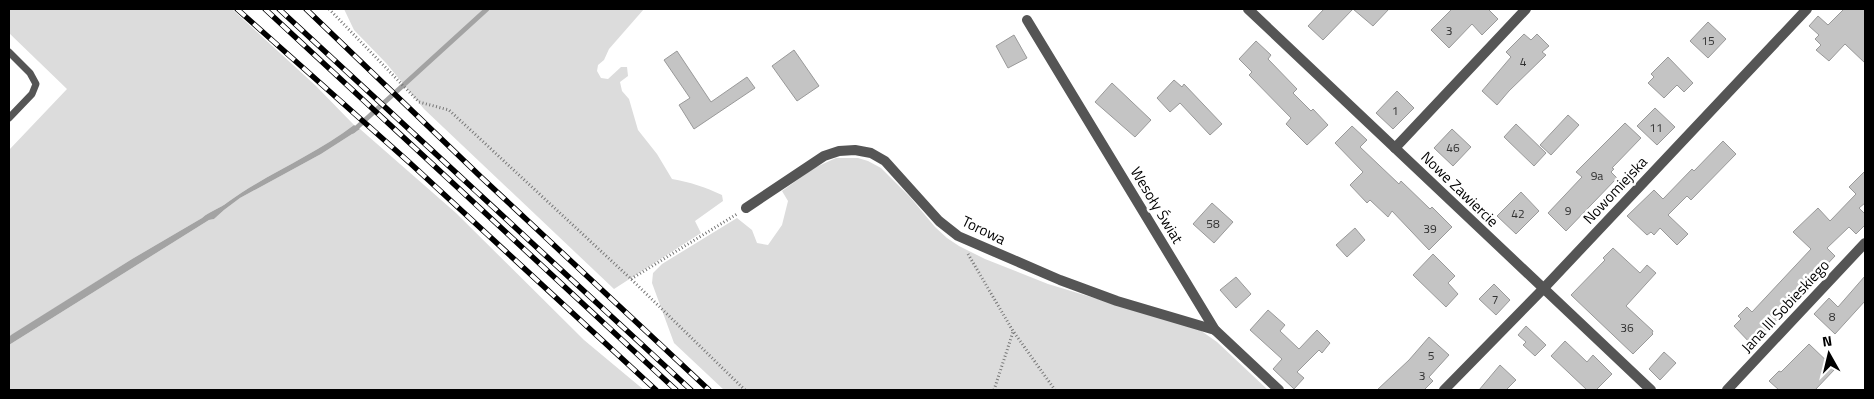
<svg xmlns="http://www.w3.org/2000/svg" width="1874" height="399" font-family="'Titillium Web',sans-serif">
  <rect width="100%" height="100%" fill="#fff"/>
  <g fill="#dcdcdc">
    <path d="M9,9h223l84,77 38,39c-39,30 -86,48 -126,77 -9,7 -18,9 -26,16l-70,41 -123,78v-187l58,-61 -58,-56z"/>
    <path d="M344,9h300l-35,40 -5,11 -6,5 -1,6 4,7 7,1 13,-12h6l1,9 -8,6 2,9 7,8 9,31 19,24 15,25c18,3 33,8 50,16l1,6 -28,20 6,12 -87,56 -190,-180 -38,-46 -32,-33z"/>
    <path d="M360,129l96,84 128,127 60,50h-635v-45l200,-125 5,-1 10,-9 16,-12 81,-44z"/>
    <path d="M836,158h22l10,3 13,7 29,29 25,30 12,11 12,8 26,13 63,25 152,46 17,12 51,48h-544l-50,-47 -22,-60 1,-10 9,-9 75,-46 15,12 5,13 11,2 14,-20 6,-24 -6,-10 32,-23z"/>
  </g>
  <path fill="#a3a3a3" d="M354,125l6,4 -39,25 -81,44 -16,12 -10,9 -5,1 -200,125v-8l2,-2 121,-76 70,-41c8,-7 17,-9 26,-16 40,-29 87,-47 126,-77z"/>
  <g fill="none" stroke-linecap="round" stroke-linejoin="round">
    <path stroke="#a3a3a3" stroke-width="5" d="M353,131l134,-122"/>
  </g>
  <g fill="#c4c4c4" stroke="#999">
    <path d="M1324,9h65l-16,17 -20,-17 -30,31 -15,-14z"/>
    <path d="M1452,9h36l10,10 -16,16 -10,-11 -23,24 -18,-18z"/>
    <path d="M1844,9h21v54l-20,-19 -16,17 -13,-11 5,-5 -6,-6 4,-4 -10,-9 9,-10 10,9z"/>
    <path d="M1708,22l18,17 -18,19 -18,-17z"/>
    <path d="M1524,34l7,6 6,-6 12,12 -7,6 4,3 -37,36 -12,14 -15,-14 29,-34 -5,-5z"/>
    <path d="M1014,35l13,23 -19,10 -12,-22z"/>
    <path d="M1256,41l15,14 -3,4 29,30 -4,4 18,18 2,-2 15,16 -21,20 -21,-21 5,-6 -42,-43 3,-3 -13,-13z"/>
    <path d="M794,50l25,36 -22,15 -25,-35z"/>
    <path d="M677,51l34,51 36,-25 8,11 -61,41 -15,-24 11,-7 -26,-38z"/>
    <path d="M1668,57l25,26 -9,9 -7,-7 -13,13 -16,-15 6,-6 -3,-3z"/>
    <path d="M1174,80l8,7 2,-3 38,40 -12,11 -30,-32 -10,9 -13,-14z"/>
    <path d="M1112,83l39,37 -16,17 -40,-35z"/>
    <path d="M1397,91l17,17 -21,21 -17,-16z"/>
    <path d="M1655,108l20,19 -18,18 -20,-19z"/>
    <path d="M1568,115l11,10 -28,30 -11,-10z"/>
    <path d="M1625,123l16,15 -29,30 2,1 -3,3 6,6 -51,53 -18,-18 34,-36 -6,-5z"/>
    <path d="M1516,124l30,29 -12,13 -30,-29z"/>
    <path d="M1352,126l15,14 -7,7 39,37 2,-3 29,28 2,-2 20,20 -23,23 -37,-39 -4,6 -18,-17 -3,3 -17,-18 13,-13 -28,-29z"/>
    <path d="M1452,129l19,18 -18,19 -19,-18z"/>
    <path d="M1723,141l13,13 -45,46 -4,-4 -19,19 20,19 -11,11 -17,-17 -6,7 -3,-3 -4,3 -20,-19 27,-26 9,9 29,-30 2,2z"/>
    <path d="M1865,171v32l-6,5 6,6v11l-9,9 -7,-7 -22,21 8,8 -38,40 2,2 -47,47 -18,-19 7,-7 -3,-3 9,-9 5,5 59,-63 -18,-17 25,-24 12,13 26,-27 -7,-7z"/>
    <path d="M1521,192l18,19 -23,23 -19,-18z"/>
    <path d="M1212,203l21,19 -19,21 -21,-19z"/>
    <path d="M1355,228l10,12 -18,17 -11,-12z"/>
    <path d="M1613,248l27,25 7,-8 9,8 -30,33 27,25 -1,2 1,1 -20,20 -62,-59 34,-35 -2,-2z"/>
    <path d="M1433,254l22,22 -7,7 10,11 -12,13 -33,-32z"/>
    <path d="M1865,276v25l-30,33 -21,-20 15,-16 9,9z"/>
    <path d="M1236,277l15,17 -15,14 -16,-18z"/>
    <path d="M1494,284l16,16 -14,15 -17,-16z"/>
    <path d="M1268,310l17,15 -5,6 19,18 18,-19 13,13 -8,10 -3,-3 -22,22 7,6 -10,11 -21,-20 9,-10 -32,-29z"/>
    <path d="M1526,326l20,19 -11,11 -12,-11 3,-3 -8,-7z"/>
    <path d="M1429,337l20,18 -20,22 4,4 -9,9h-47l32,-30z"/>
    <path d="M1565,341l22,21 6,-7 19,19 -16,16h-9l-36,-34z"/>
    <path d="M1809,344l26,25 -20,21h-36l-10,-9 10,-10 2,1z"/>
    <path d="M1664,352l12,11 -16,17 -11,-11z"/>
    <path d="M1500,365l16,15 -10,10h-27z"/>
  </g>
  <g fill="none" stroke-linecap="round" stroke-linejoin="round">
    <g stroke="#777" stroke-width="3" stroke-dasharray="1 2.5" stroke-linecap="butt">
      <path d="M329,9l90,93 30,8 182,169 114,111"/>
      <path d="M968,254l45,77 42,59"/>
      <path d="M631,279l106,-65"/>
      <path d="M994,390l19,-58"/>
    </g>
    <path stroke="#555" stroke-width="7" d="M9,52l21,21 6,11 -4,10 -23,24"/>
    <g stroke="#555" stroke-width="10">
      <path d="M1248,9l403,381"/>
      <path d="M1027,20l188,310 64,60"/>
      <path d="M1395,148l131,-139"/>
      <path d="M746,208l78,-52 15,-5 16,-1 16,3 14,8 54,60 19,15 102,44 57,21 98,29"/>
      <path d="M1444,390l99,-101 264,-280"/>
      <path d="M1727,390l138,-147"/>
    </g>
    <g stroke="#000" stroke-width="5.5">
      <g id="rail">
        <path d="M237,9l173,154 246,227"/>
        <path d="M265,9l411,381"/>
        <path d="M279,9l412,381"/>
        <path d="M306,9l175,168 228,213"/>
      </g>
    </g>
    <use href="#rail" stroke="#fff" stroke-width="4" stroke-dasharray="11" stroke-linecap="butt"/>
  </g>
  <g text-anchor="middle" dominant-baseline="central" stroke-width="5" stroke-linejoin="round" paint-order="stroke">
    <g font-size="12" fill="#313131">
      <text x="1449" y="30">3</text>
      <text x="1708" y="40">15</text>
      <text x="1523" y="61">4</text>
      <text x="1395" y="110">1</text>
      <text x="1656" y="127">11</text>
      <text x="1453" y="147">46</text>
      <text x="1597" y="175">9a</text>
      <text x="1568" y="210">9</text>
      <text x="1518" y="213">42</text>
      <text x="1213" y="223">58</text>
      <text x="1430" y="228">39</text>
      <text x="1495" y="299">7</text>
      <text x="1832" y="316">8</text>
      <text x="1627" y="327">36</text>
      <text x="1431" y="355">5</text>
      <text x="1422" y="375">3</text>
    </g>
    <g font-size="15" fill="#000" stroke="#fff">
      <text transform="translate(1460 189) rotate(44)">Nowe Zawiercie</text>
      <text transform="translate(1615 190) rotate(-47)">Nowomiejska</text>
      <text transform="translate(1157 205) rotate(59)">Wesoły Świat</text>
      <text transform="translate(984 230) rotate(26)">Torowa</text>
      <text transform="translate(1785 306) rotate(-47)">Jana III Sobieskiego</text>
    </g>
  </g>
  <rect width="1874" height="399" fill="none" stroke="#000000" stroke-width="20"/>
  <g transform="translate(1829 354) rotate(352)" stroke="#ffffff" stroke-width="4" paint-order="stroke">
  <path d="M0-4L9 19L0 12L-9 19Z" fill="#000000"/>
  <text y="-8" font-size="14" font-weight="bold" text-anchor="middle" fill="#000000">N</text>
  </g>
</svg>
